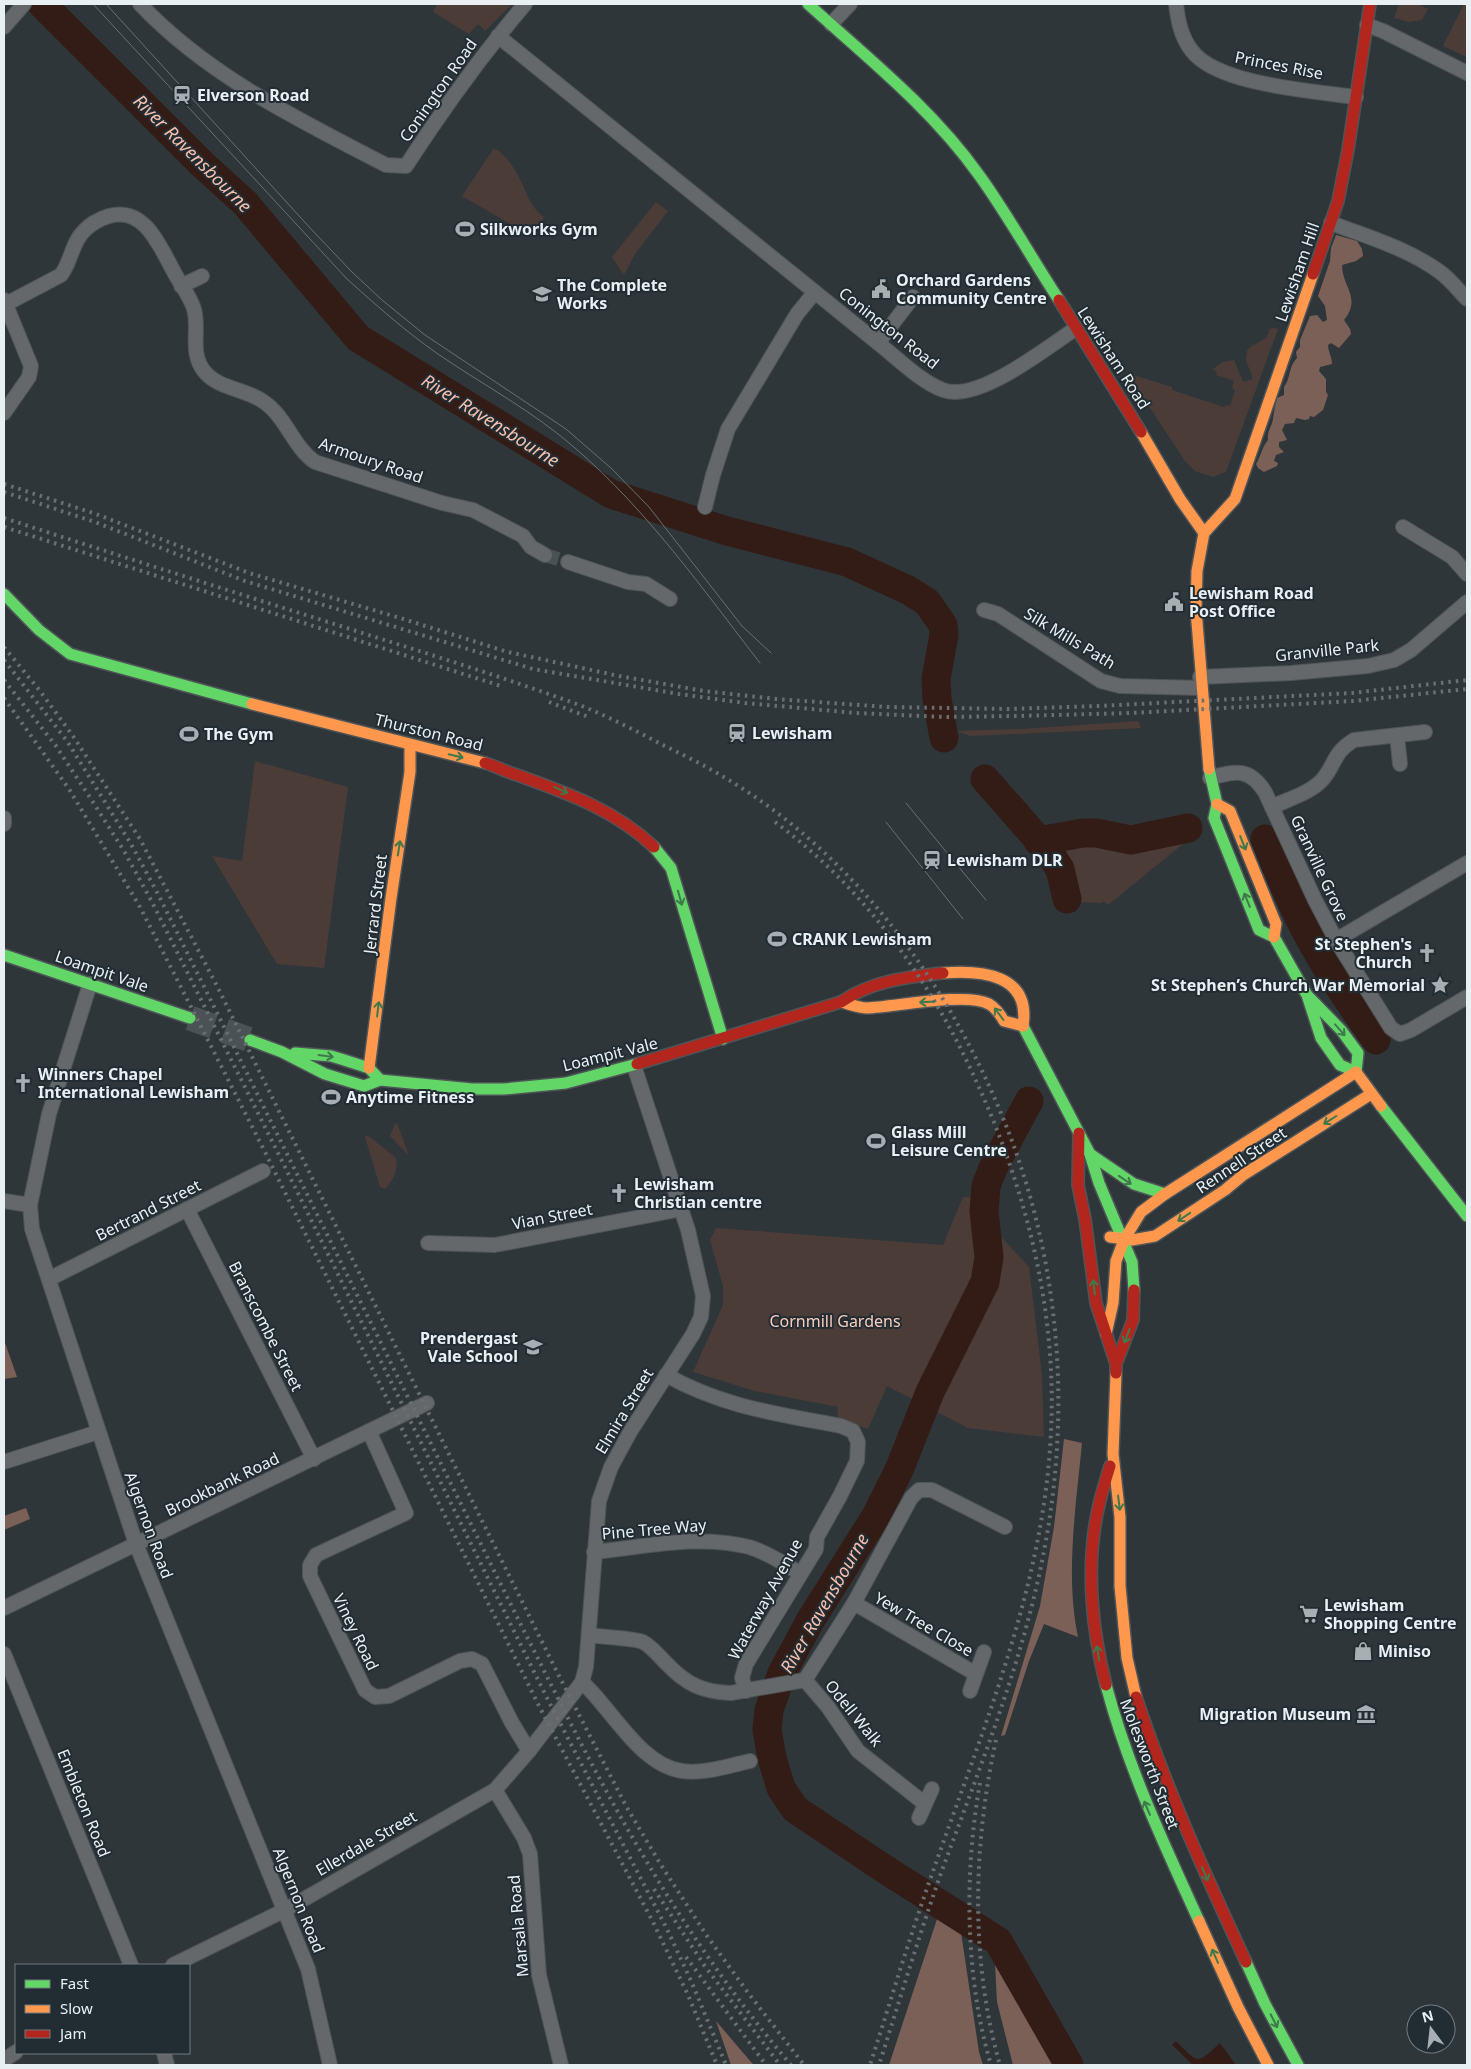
<svg xmlns="http://www.w3.org/2000/svg" width="1471" height="2069" font-family="'Noto Sans',sans-serif">
  <rect width="100%" height="100%" fill="#2f363a"/>
  <g fill="#4c3c37">
    <path d="M437,4h75l-27,27 -7,-7 -9,10 -36,-22z"/>
    <path d="M1399,4h19l10,5 -6,11 -13,2 -15,-4z"/>
    <path d="M1464,4h3v53l-24,-11z"/>
    <path d="M494,148c30,18 28,54 50,69l-13,19 -69,-40z"/>
    <path d="M656,202l12,9 -33,43 -11,21 -12,-18z"/>
    <path d="M1274,328l4,1 -52,143 -13,5 -18,-6 -10,-10 -58,-88 45,14v3l52,17 2,-2 4,1 5,-16 -3,-2 2,-7 -18,-6 1,-3 -4,-3 9,-7 12,-2 9,22 10,-3 -7,-19 1,-9 3,-4 16,-9 4,-9z"/>
    <path d="M1138,721l3,7 -170,8 -15,-5 66,-2z"/>
    <path d="M255,761l93,26 -24,181 -47,-4 -65,-108 30,5z"/>
    <path d="M1188,822l1,17 -81,66 -4,-4 -3,2 -32,-1 -46,-58 17,-15z"/>
    <path d="M397,1123l11,30 -1,1 -17,-18 5,-12z"/>
    <path d="M367,1135l28,22c5,10 -2,24 -10,32l-5,-2 -15,-50z"/>
    <path d="M963,1197h12l28,42 26,28 13,108 2,62 -76,-9 -81,-42 -19,43 -31,-10 1,-12 -83,-16 -62,-19 30,-67v-19l-13,-46 6,-12 227,17z"/>
  </g>
  <g fill="#7b6058">
    <path d="M1336,235l21,6 5,8 1,7 -7,5 -14,4c0,22 20,33 2,55l6,9 1,5 -12,14 -8,-5 -3,2c0,6 4,12 4,19l-12,3 -1,4 7,8v13l2,3 -5,15 -9,7 -4,-1 -1,3 -4,1 -9,-2 -2,5 -9,1 -3,6 5,10 -8,2v5l5,5 -8,3 -2,6 4,2 -1,3 -13,6 -6,-4 -2,-4c5,-8 6,-17 12,-24 -1,-10 4,-13 5,-21 1,-7 2,-14 4,-21l7,-3v-8c7,-9 4,-20 13,-29l-1,-6 4,-5v-7l10,-24 7,-1 6,7 4,-2 -2,-14 -7,-10 12,-35 1,-13z"/>
    <path d="M4,1340l13,37 -13,2z"/>
    <path d="M1064,1439l18,4c-6,62 -17,133 -4,194l-34,-13 -15,37 -24,74 -4,1 39,-130 14,-79z"/>
    <path d="M26,1508l4,11 -26,11v-14z"/>
    <path d="M939,1913l21,13 19,126 4,13h-94z"/>
    <path d="M995,1963l51,88 9,14h-42l-16,-63z"/>
    <path d="M716,2021l35,41 3,3h-23z"/>
  </g>
  <path fill="#331c15" d="M1176,2041c23,23 20,24 44,2l16,22h-43l-21,-20z"/>
  <g fill="none" stroke-linecap="round" stroke-linejoin="round">
    <g stroke="#331c15" stroke-width="29">
      <path d="M42,4l159,159 44,40 113,135 253,156 116,37 120,31 61,28 19,12 16,23 1,10 -8,44 1,20 7,39"/>
      <path d="M985,779l64,73 11,17 7,30"/>
      <path d="M1265,839c10,25 20,50 32,74 21,45 50,86 79,127"/>
      <path d="M1038,841l45,-8h13l35,7 57,-12"/>
      <path d="M1029,1101l-36,67 -7,18 -2,25 5,46 -4,25 -55,110 -31,78 -23,46 -66,105 -28,52 -13,37 -2,20 5,28 9,30 14,21 88,59 115,73 71,124"/>
    </g>
    <path stroke="#4b5256" stroke-width="14" stroke-dasharray="14 7" stroke-linecap="butt" d="M545,555l23,7"/>
    <path stroke="#4b5256" stroke-width="25" stroke-dasharray="25 12" stroke-linecap="butt" d="M190,1018l60,22"/>
    <g stroke="#4e5457" stroke-width="16">
      <g id="street">
        <path d="M140,4c68,72 159,116 246,161l20,1c37,-57 76,-111 119,-162"/>
        <path d="M1176,4c2,17 5,33 16,47 26,34 122,40 164,46"/>
        <path d="M831,24l19,-20"/>
        <path d="M1367,25l16,6 84,42"/>
        <path d="M4,27l20,-23"/>
        <path d="M498,36l380,307c18,14 43,39 65,47 35,13 103,-42 132,-61"/>
        <path d="M1331,223c37,14 76,25 109,49 10,7 18,18 27,27"/>
        <path d="M181,286l21,-10"/>
        <path d="M4,300l27,66 -2,11 -25,36"/>
        <path d="M6,304l55,-29c10,-13 11,-32 22,-43 7,-8 16,-13 26,-16 36,-10 51,31 65,56 6,12 16,24 20,37 6,20 -5,43 10,62 13,17 40,18 57,29 25,15 31,46 54,62l127,41 31,7 50,26 8,11 14,8"/>
        <path d="M878,343l35,-46"/>
        <path d="M705,507l8,-32 15,-46 69,-115 18,-22"/>
        <path d="M1403,527l49,30 15,17"/>
        <path d="M568,562l60,20 18,2 24,15"/>
        <path d="M984,610l14,4 103,67 19,5 81,2"/>
        <path d="M1200,677l91,-4 77,-7 26,-6 17,-10 56,-48"/>
        <path d="M1397,735l3,29"/>
        <path d="M1210,778c25,-7 39,-11 55,14l50,108 21,40 55,88 9,6 11,-4 56,-33"/>
        <path d="M1272,807c16,-8 39,-14 51,-28 13,-16 10,-26 31,-39l71,-8"/>
        <path d="M4,818v6"/>
        <path d="M1336,940l131,-77"/>
        <path d="M90,984l-41,130 -19,91 2,24 104,315 172,425 22,96"/>
        <path d="M4,1201l26,4"/>
        <path d="M187,1209l127,250"/>
        <path d="M428,1243l67,2 187,-36"/>
        <path d="M49,1279l214,-108"/>
        <path d="M666,1375c57,32 112,39 175,51l12,5 5,11 -1,19 -17,35 -23,41 -1,12 -70,115 -4,14 4,13"/>
        <path d="M369,1431l37,82 -90,42 -6,10v11l55,114 10,7 14,-1 71,-35 12,-2 10,5 30,59 17,28"/>
        <path d="M4,1462l94,-30"/>
        <path d="M594,1552c52,-5 103,-18 155,-5 18,5 35,17 51,26"/>
        <path d="M854,1603l122,71"/>
        <path d="M4,1608l423,-205"/>
        <path d="M589,1635c11,2 45,3 54,7 9,5 16,14 23,21 20,21 36,29 65,30l74,-13"/>
        <path d="M4,1654l127,311"/>
        <path d="M805,1680l49,-77 57,-105 8,-8h13l73,37"/>
        <path d="M805,1680l23,27 30,44 66,52"/>
        <path d="M582,1682c30,27 58,83 100,89 22,3 47,-5 68,-10"/>
        <path d="M970,1691l14,-39"/>
        <path d="M495,1790l29,48 6,16 9,121 22,90"/>
        <path d="M919,1818l13,-29"/>
        <path d="M173,1965l112,-55 210,-120 34,-39 53,-69 4,-15 13,-166 12,-34 19,-35 63,-98 8,-17 2,-21 -15,-66 -54,-164"/>
        <path d="M164,2053l3,12"/>
        <path d="M4,2060l12,-8"/>
      </g>
    </g>
    <g stroke="#4e5457" stroke-width="14">
      <g id="fast">
        <path d="M808,4c60,54 124,105 171,171 29,40 53,84 80,125"/>
        <path d="M4,594l35,36 31,24 182,50"/>
        <path d="M1209,769l8,35 -3,14 45,112 15,7 33,58 14,43 19,27 16,7 2,-19 -17,-23 -34,-35"/>
        <path d="M654,847l17,21 52,171"/>
        <path d="M4,955l186,63"/>
        <path d="M1023,1026l67,128 9,29 33,79 2,28"/>
        <path d="M250,1040l32,12 43,22 39,12 16,-6 92,9h32l62,-6 71,-19"/>
        <path d="M295,1053l36,3 10,3 28,9 11,12"/>
        <path d="M1381,1106l86,110"/>
        <path d="M1090,1154l44,30 31,10"/>
        <path d="M1106,1685c22,83 58,159 93,236"/>
        <path d="M1246,1962l19,42 33,61"/>
      </g>
    </g>
    <g stroke="#4e5457" stroke-width="14">
      <g id="slow">
        <path d="M1141,432l39,67 24,34 -7,38 -1,39 13,159"/>
        <path d="M1204,533l31,-34 78,-225"/>
        <path d="M252,704l233,59"/>
        <path d="M1217,804l13,7 46,113 -2,13"/>
        <path d="M943,973c38,-3 88,1 80,53"/>
        <path d="M841,1002c8,2 18,6 26,6 28,-1 99,-16 122,-4 7,4 11,10 15,17l19,5"/>
        <path d="M369,1068l22,-170 19,-126v-27"/>
        <path d="M1110,1237l22,3 23,-4 70,-46 18,-15 128,-81"/>
        <path d="M1106,1334l7,-31 3,-42 8,-21 17,-28 24,-18 191,-122 25,34"/>
        <path d="M1116,1373l-3,81 7,63v69l7,72 9,39"/>
        <path d="M1199,1921l39,86 30,58"/>
      </g>
    </g>
    <g stroke="#4e5457" stroke-width="14">
      <g id="jam">
        <path d="M1313,274l25,-73 10,-51 22,-146"/>
        <path d="M1059,300l82,132"/>
        <path d="M485,763c11,3 21,9 32,12 50,18 98,35 137,72"/>
        <path d="M637,1064l204,-62c30,-21 66,-25 102,-29"/>
        <path d="M1079,1133l-1,52 7,34 11,84 20,61v9"/>
        <path d="M1116,1364l17,-44 1,-30"/>
        <path d="M1106,1685c-14,-54 -20,-116 -9,-171 3,-16 8,-32 13,-48"/>
        <path d="M1136,1697c30,91 69,177 110,265"/>
      </g>
    </g>
    <use href="#street" stroke="#64686b" stroke-width="14"/>
    <use href="#fast" stroke="#63d668" stroke-width="11"/>
    <use href="#slow" stroke="#ff974d" stroke-width="11"/>
    <use href="#jam" stroke="#b3261e" stroke-width="11"/>
    <g stroke="#6a7072" stroke-width="1">
      <path d="M93,4l254,275c29,26 58,52 91,75 45,31 95,57 137,94 72,62 127,140 185,215"/>
      <path d="M106,4l205,225 41,43 30,28 43,35 141,94 46,40 37,38 93,119 29,27"/>
      <path d="M906,803l80,97"/>
      <path d="M886,822l77,97"/>
    </g>
    <g stroke="#6a7072" stroke-width="4" stroke-dasharray="2.5 5" stroke-linecap="butt">
      <path d="M4,484l92,30 153,59 151,45 108,34 111,24 85,15 72,8 111,8 120,2 91,-3 254,-13 115,-13"/>
      <path d="M4,492l91,30 150,59 288,88 146,25 66,9 111,10 89,4 72,-1 114,-3 222,-12 114,-12"/>
      <path d="M4,518c122,40 245,79 368,118 66,21 133,42 199,66 31,11 61,27 90,42 16,8 33,16 49,25 140,78 239,212 297,359 51,130 64,273 39,412 -20,115 -66,226 -106,336 -22,63 -41,126 -61,189"/>
      <path d="M4,527l500,160"/>
      <path d="M4,647l36,44 33,45 67,103 77,147 338,682 71,138 35,59 46,71 42,58 55,71"/>
      <path d="M4,660l63,81 64,103 28,52 365,735c38,75 74,149 117,221 44,75 94,147 150,213"/>
      <path d="M4,680l52,66 35,53 33,52 28,51 135,269 259,525 121,233 25,54 34,82"/>
      <path d="M4,698l65,91 71,118 125,245 274,554 114,216 35,73 29,70"/>
      <path d="M549,702l42,16"/>
      <path d="M775,822c89,66 157,160 202,261 50,109 80,229 74,349 -7,155 -70,301 -120,445 -22,62 -41,126 -61,188"/>
      <path d="M996,1740c-23,105 -26,221 4,325"/>
      <path d="M980,1783c-16,89 -15,195 11,282"/>
      <path d="M654,1889l50,76 76,100"/>
      <path d="M686,1957l80,108"/>
    </g>
  </g>
  <defs><path id="oneway-shaft" d="M-6 0H5M1.5-3L5.5 0L1.5 3" fill="none" stroke-width="1.6" stroke-linecap="round" stroke-linejoin="round" transform="scale(1.25)"/></defs>
  <g stroke="#3f794b">
    <use href="#oneway-shaft" transform="translate(456 756) rotate(13)"/>
    <use href="#oneway-shaft" transform="translate(561 790) rotate(24)"/>
    <use href="#oneway-shaft" transform="translate(1243 843) rotate(68)"/>
    <use href="#oneway-shaft" transform="translate(399 848) rotate(-81)"/>
    <use href="#oneway-shaft" transform="translate(680 898) rotate(74)"/>
    <use href="#oneway-shaft" transform="translate(1247 900) rotate(-112)"/>
    <use href="#oneway-shaft" transform="translate(927 1002) rotate(177)"/>
    <use href="#oneway-shaft" transform="translate(378 1009) rotate(-83)"/>
    <use href="#oneway-shaft" transform="translate(999 1014) rotate(-127)"/>
    <use href="#oneway-shaft" transform="translate(1340 1030) rotate(49)"/>
    <use href="#oneway-shaft" transform="translate(326 1056) rotate(8)"/>
    <use href="#oneway-shaft" transform="translate(1330 1120) rotate(148)"/>
    <use href="#oneway-shaft" transform="translate(1125 1180) rotate(34)"/>
    <use href="#oneway-shaft" transform="translate(1184 1217) rotate(146)"/>
    <use href="#oneway-shaft" transform="translate(1094 1287) rotate(-96)"/>
    <use href="#oneway-shaft" transform="translate(1127 1336) rotate(111)"/>
    <use href="#oneway-shaft" transform="translate(1119 1503) rotate(83)"/>
    <use href="#oneway-shaft" transform="translate(1098 1653) rotate(-100)"/>
    <use href="#oneway-shaft" transform="translate(1147 1808) rotate(-113)"/>
    <use href="#oneway-shaft" transform="translate(1205 1874) rotate(66)"/>
    <use href="#oneway-shaft" transform="translate(1215 1956) rotate(-114)"/>
    <use href="#oneway-shaft" transform="translate(1274 2021) rotate(63)"/>
  </g>
  <defs>
    <g id="station-bare" transform="scale(1.5)"><path d="M-3-6H3Q5-6 5-4V2Q5 4 3 4L4.5 6H3L1.5 4h-3L-3 6H-4.5L-3 4Q-5 4-5 2V-4Q-5-6-3-6ZM-3.5-4v3h7v-3ZM-3.5 1v1.5H-2V1ZM2 1v1.5H3.5V1Z" fill="#a7afb3" stroke="#212d33" stroke-width="2.5" paint-order="stroke"/></g>
    <g id="stadium-bare" transform="scale(1.5)"><path d="M0-5a6.5 5 0 1 0 0 10a6.5 5 0 1 0 0-10ZM-3.5-1.8h7v3.6h-7Z" fill="#a7afb3" stroke="#212d33" stroke-width="2.5" paint-order="stroke"/></g>
    <g id="civic-bare" transform="scale(1.5)"><path d="M-.6-6.5H3V-4.5H.6V-3L4-1V1h2V6H-6V1h2V-1L-.6-3ZM-1.2 2.5V6h2.4V2.5Z" fill="#a7afb3" stroke="#212d33" stroke-width="2.5" paint-order="stroke"/></g>
    <g id="school-bare" transform="scale(1.5)"><path d="M0-5L7-2L0 1L-7-2ZM-4 1L0 2.5L4 1V4Q0 6-4 4Z" fill="#a7afb3" stroke="#212d33" stroke-width="2.5" paint-order="stroke"/></g>
    <g id="church-bare" transform="scale(1.5)"><path d="M-1.2-6h2.4v3.5h3.3v2.4h-3.3V6h-2.4V-.1h-3.3v-2.4h3.3Z" fill="#a7afb3" stroke="#212d33" stroke-width="2.5" paint-order="stroke"/></g>
    <g id="sight-bare" transform="scale(1.5)"><path d="M0-6L1.8-2.2L6-1.7L2.9 1.2L3.7 5.4L0 3.3L-3.7 5.4L-2.9 1.2L-6-1.7L-1.8-2.2Z" fill="#a7afb3" stroke="#212d33" stroke-width="2.5" paint-order="stroke"/></g>
    <g id="supermarket-bare" transform="scale(1.5)"><path d="M-6-5.5h2.5l.6 2H6L4.5 2H-2.5L-4.4-4H-6ZM-1.5 3.2a1.3 1.3 0 1 0 .1 0ZM3 3.2a1.3 1.3 0 1 0 .1 0Z" fill="#a7afb3" stroke="#212d33" stroke-width="2.5" paint-order="stroke"/></g>
    <g id="shop-bare" transform="scale(1.5)"><path d="M-5-2.5h2.3a2.7 3.5 0 0 1 5.4 0H5L5.5 6h-11ZM-1.5-2.5h3a1.5 2.3 0 0 0-3 0Z" fill="#a7afb3" stroke="#212d33" stroke-width="2.5" paint-order="stroke"/></g>
    <g id="museum-bare" transform="scale(1.5)"><path d="M0-6L6-3V-2H-6V-3ZM-5-1h2V3h-2ZM-1-1h2V3h-2ZM3-1h2V3H3ZM-6 4H6V6H-6Z" fill="#a7afb3" stroke="#212d33" stroke-width="2.5" paint-order="stroke"/></g>
  </defs>
  <g fill-rule="evenodd">
    <use href="#station-bare" x="182" y="95"/>
    <use href="#stadium-bare" x="465" y="229"/>
    <use href="#civic-bare" x="881" y="289"/>
    <use href="#school-bare" x="542" y="294"/>
    <use href="#civic-bare" x="1174" y="602"/>
    <use href="#station-bare" x="737" y="733"/>
    <use href="#stadium-bare" x="189" y="734"/>
    <use href="#station-bare" x="932" y="860"/>
    <use href="#stadium-bare" x="777" y="939"/>
    <use href="#church-bare" x="1427" y="953"/>
    <use href="#sight-bare" x="1440" y="985"/>
    <use href="#church-bare" x="23" y="1083"/>
    <use href="#stadium-bare" x="331" y="1097"/>
    <use href="#stadium-bare" x="876" y="1141"/>
    <use href="#church-bare" x="619" y="1193"/>
    <use href="#school-bare" x="533" y="1347"/>
    <use href="#supermarket-bare" x="1309" y="1614"/>
    <use href="#shop-bare" x="1363" y="1651"/>
    <use href="#museum-bare" x="1366" y="1714"/>
  </g>
  <g text-anchor="middle" dominant-baseline="central" stroke-width="4" stroke-linejoin="round" paint-order="stroke">
    <g font-size="16" fill="#e8f0f4" stroke="#212d33">
      <text transform="translate(1279 65) rotate(11)">Princes Rise</text>
      <text transform="translate(438 90) rotate(-55)">Conington Road</text>
      <text transform="translate(1297 272) rotate(-71)">Lewisham Hill</text>
      <text transform="translate(889 328) rotate(38)">Conington Road</text>
      <text transform="translate(1114 358) rotate(57)">Lewisham Road</text>
      <text transform="translate(371 460) rotate(19)">Armoury Road</text>
      <text transform="translate(1070 638) rotate(31)">Silk Mills Path</text>
      <text transform="translate(1327 650) rotate(-6)">Granville Park</text>
      <text transform="translate(429 732) rotate(14)">Thurston Road</text>
      <text transform="translate(1320 868) rotate(65)">Granville Grove</text>
      <text transform="translate(375 904) rotate(-83)">Jerrard Street</text>
      <text transform="translate(102 971) rotate(19)">Loampit Vale</text>
      <text transform="translate(610 1054) rotate(-14)">Loampit Vale</text>
      <text transform="translate(1241 1160) rotate(-34)">Rennell Street</text>
      <text transform="translate(148 1210) rotate(-27)">Bertrand Street</text>
      <text transform="translate(552 1216) rotate(-11)">Vian Street</text>
      <text transform="translate(266 1326) rotate(63)">Branscombe Street</text>
      <text transform="translate(624 1411) rotate(-59)">Elmira Street</text>
      <text transform="translate(222 1484) rotate(-26)">Brookbank Road</text>
      <text transform="translate(149 1525) rotate(70)">Algernon Road</text>
      <text transform="translate(654 1529) rotate(-5)">Pine Tree Way</text>
      <text transform="translate(765 1599) rotate(-61)">Waterway Avenue</text>
      <text transform="translate(924 1624) rotate(30)">Yew Tree Close</text>
      <text transform="translate(356 1632) rotate(64)">Viney Road</text>
      <text transform="translate(854 1713) rotate(51)">Odell Walk</text>
      <text transform="translate(1150 1764) rotate(69)">Molesworth Street</text>
      <text transform="translate(84 1803) rotate(68)">Embleton Road</text>
      <text transform="translate(366 1843) rotate(-30)">Ellerdale Street</text>
      <text transform="translate(299 1900) rotate(68)">Algernon Road</text>
      <text transform="translate(518 1926) rotate(-95)">Marsala Road</text>
    </g>
    <g font-size="16" font-weight="bold" fill="#e8f0f4" stroke="#212d33" text-anchor="start">
      <text x="197" y="95">Elverson Road</text>
      <text x="480" y="229">Silkworks Gym</text>
      <text x="896" y="280">Orchard Gardens<tspan x="896" dy="18">Community Centre</tspan></text>
      <text x="557" y="285">The Complete<tspan x="557" dy="18">Works</tspan></text>
      <text x="1189" y="593">Lewisham Road<tspan x="1189" dy="18">Post Office</tspan></text>
      <text x="752" y="733">Lewisham</text>
      <text x="204" y="734">The Gym</text>
      <text x="947" y="860">Lewisham DLR</text>
      <text x="792" y="939">CRANK Lewisham</text>
      <text x="1412" y="944" text-anchor="end">St Stephen's<tspan x="1412" dy="18">Church</tspan></text>
      <text x="1425" y="985" text-anchor="end">St Stephen’s Church War Memorial</text>
      <text x="38" y="1074">Winners Chapel<tspan x="38" dy="18">International Lewisham</tspan></text>
      <text x="346" y="1097">Anytime Fitness</text>
      <text x="891" y="1132">Glass Mill<tspan x="891" dy="18">Leisure Centre</tspan></text>
      <text x="634" y="1184">Lewisham<tspan x="634" dy="18">Christian centre</tspan></text>
      <text x="518" y="1338" text-anchor="end">Prendergast<tspan x="518" dy="18">Vale School</tspan></text>
      <text x="1324" y="1605">Lewisham<tspan x="1324" dy="18">Shopping Centre</tspan></text>
      <text x="1378" y="1651">Miniso</text>
      <text x="1351" y="1714" text-anchor="end">Migration Museum</text>
    </g>
    <g font-size="16" fill="#fcccbd" stroke="#212d33">
      <text x="835" y="1321">Cornmill Gardens</text>
    </g>
    <g font-size="18" font-style="italic" fill="#f9beab" stroke="#212d33">
      <text transform="translate(193 153) rotate(45)">River Ravensbourne</text>
      <text transform="translate(491 420) rotate(32)">River Ravensbourne</text>
      <text transform="translate(824 1603) rotate(-60)">River Ravensbourne</text>
    </g>
  </g>
  <rect width="1471" height="2069" fill="none" stroke="#e8f0f4" stroke-width="10"/>
  <rect x="15" y="1964" width="175" height="90" fill="#212d33" stroke="#717b80"/>
  <rect x="25" y="1980" width="25" height="8" fill="#63d668" stroke="#717b80"/>
  <text x="60" y="1989" font-size="15" fill="#e8f0f4">Fast</text>
  <rect x="25" y="2005" width="25" height="8" fill="#ff974d" stroke="#717b80"/>
  <text x="60" y="2014" font-size="15" fill="#e8f0f4">Slow</text>
  <rect x="25" y="2030" width="25" height="8" fill="#b3261e" stroke="#717b80"/>
  <text x="60" y="2039" font-size="15" fill="#e8f0f4">Jam</text>
  <g transform="translate(1431 2029) rotate(345)"><circle r="24" fill="#212d33" stroke="#717b80"/>
  <path d="M0-4L9 19L0 12L-9 19Z" fill="#a7afb3"/>
  <text y="-8" font-size="14" font-weight="bold" text-anchor="middle" fill="#e8f0f4">N</text>
  </g>
</svg>
